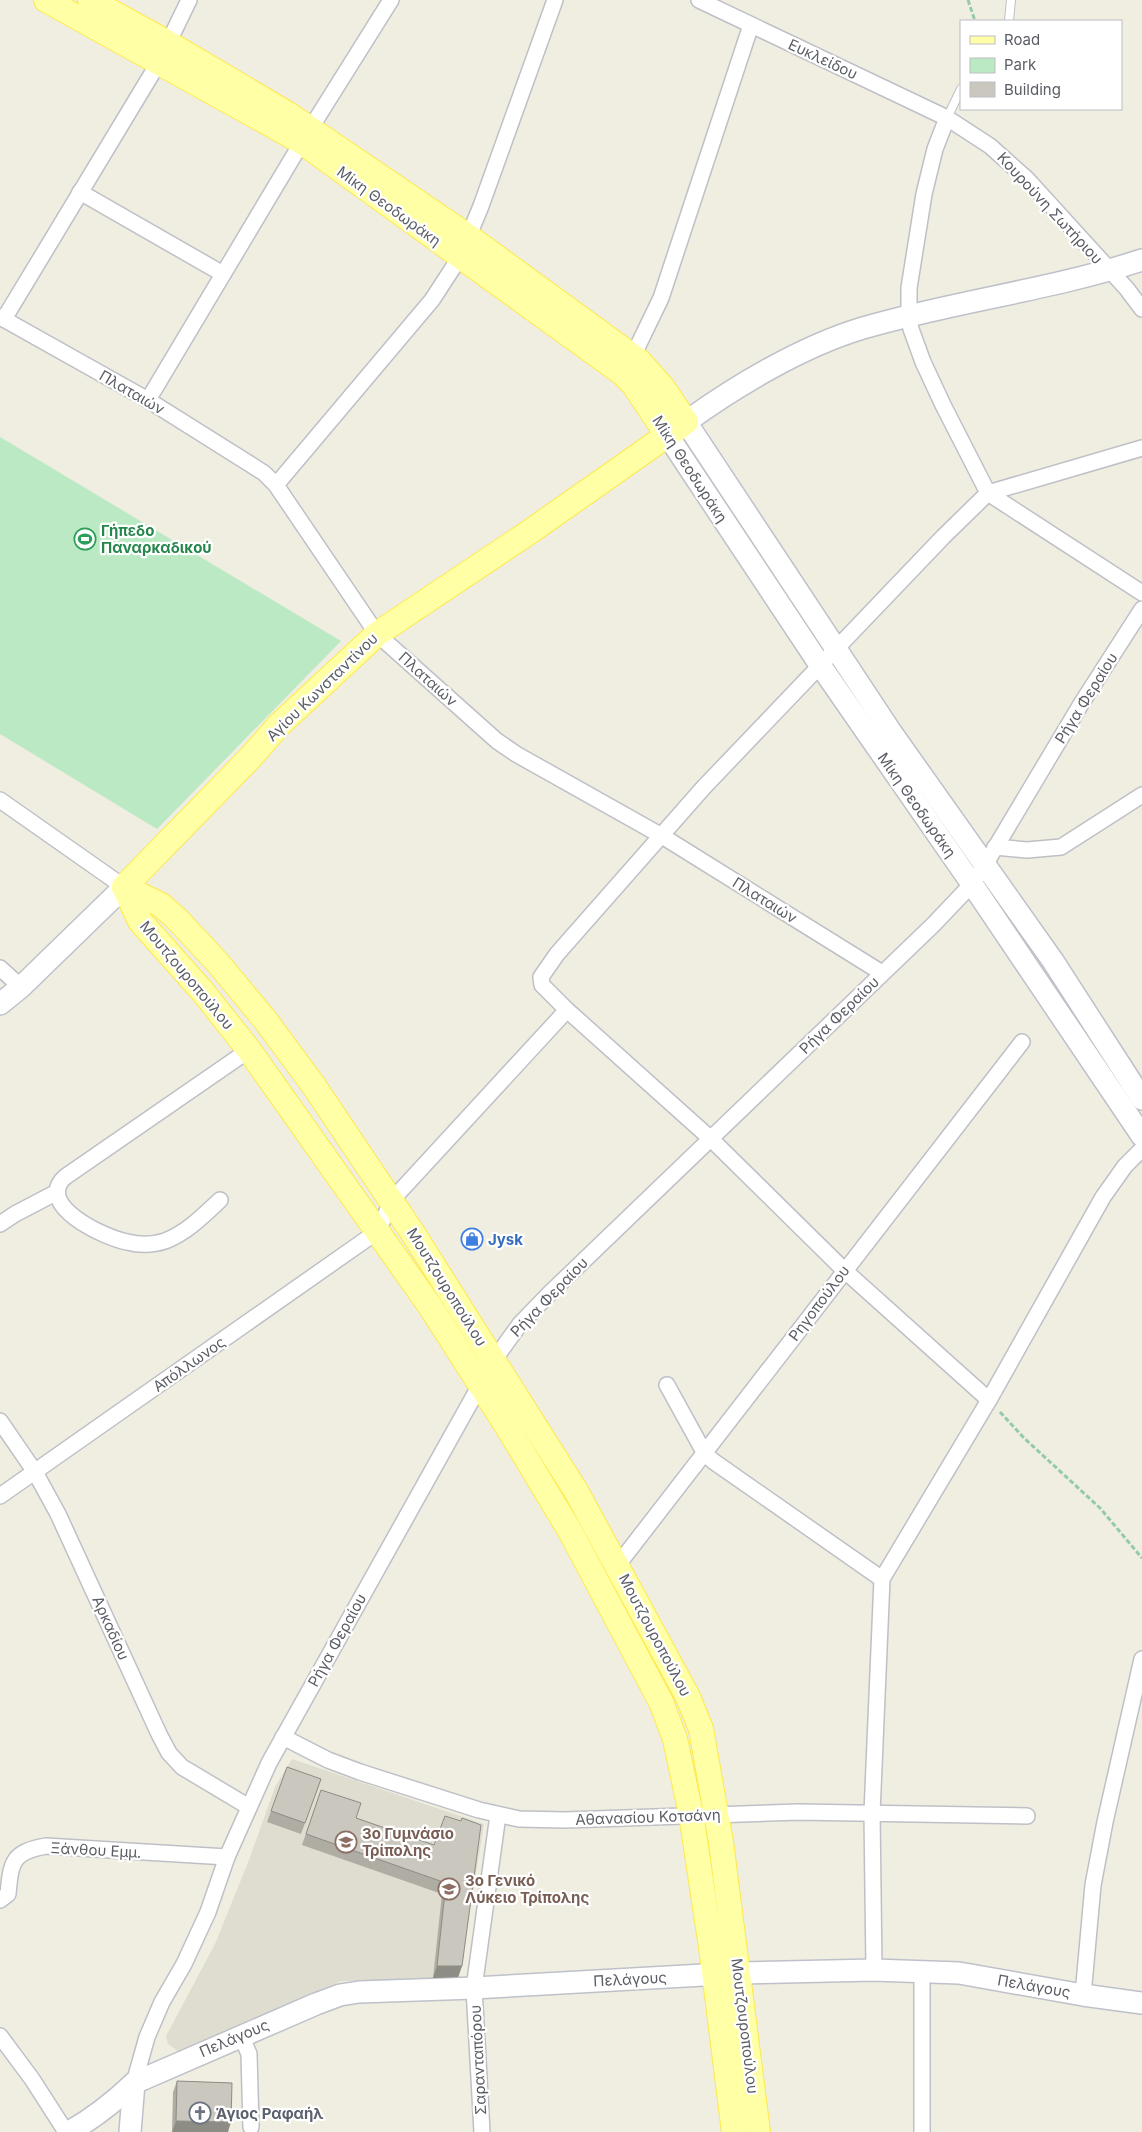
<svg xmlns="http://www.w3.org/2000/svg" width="1142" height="2132" font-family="Inter,sans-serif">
  <rect width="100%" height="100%" fill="#efeee1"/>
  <path fill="#deddd0" d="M292,1759l192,65 -25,155 -118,2 -162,71 -11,-8 -2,-8 49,-92 34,-84 26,-73z"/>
  <path fill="#bbe9c3" d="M0,437l341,204 -184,188 -157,-95z"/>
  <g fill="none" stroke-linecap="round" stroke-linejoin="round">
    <g stroke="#bfc0c7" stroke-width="10">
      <g id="lane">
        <path d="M1009,21l2,-21"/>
        <path d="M947,118l14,-29"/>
      </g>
    </g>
    <g stroke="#bfc0c7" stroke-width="18">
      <g id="street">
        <path d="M699,0l248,118 43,28 37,33 100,110 15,20"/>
        <path d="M947,118l-12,31 -11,45 -15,94v29l2,12 12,33 20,43 45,88 154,100"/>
        <path d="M80,192l143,82"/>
        <path d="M0,317l148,83 116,73 12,12 101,149 120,107 19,13 146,82 220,137"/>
        <path d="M4,319l155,-257 30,-62"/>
        <path d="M633,356l28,-58 90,-273"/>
        <path d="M148,400l154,-258 89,-142"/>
        <path d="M276,485l156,-185 28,-43 21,-51 74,-206"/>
        <path d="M0,800l124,87"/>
        <path d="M995,847l32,3 34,-3 81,-52"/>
        <path d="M0,968l21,19"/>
        <path d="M220,1200c-17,16 -34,33 -55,41 -12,4 -26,4 -38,1 -22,-4 -93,-37 -62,-65l184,-127"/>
        <path d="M0,1224l15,-10 42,-22"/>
        <path d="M667,1385l38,69 8,7 169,118"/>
        <path d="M989,1400l114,-203 22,-31 17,-17"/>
        <path d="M0,1421l35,51 23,42 101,220 10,19 13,14 67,40"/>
        <path d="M0,1496l378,-265 14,-31 175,-190"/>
        <path d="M617,1566l405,-524"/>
        <path d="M283,1737l45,23 32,12 119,38 40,9 46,1 233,-8 229,4"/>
        <path d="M0,1900l8,-6c3,-32 4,-42 38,-48l181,11"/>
        <path d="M874,1970l-2,-157 10,-234 107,-179 -145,-130 -133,-131 -144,-129 -25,-25 -1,-8 16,-23 147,-167 239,-250 45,-44 154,-45"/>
        <path d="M1083,1995l10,-110 12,-63 37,-163"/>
        <path d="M241,2035l8,19 2,73"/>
        <path d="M0,2036l32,43 34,53"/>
        <path d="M134,2083l13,-46 15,-35 22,-38 24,-52 19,-55 42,-94 225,-403 26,-36 29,-30 384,-369 39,-41 13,-19 96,-161 61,-95"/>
        <path d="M482,2132l-8,-144 24,-173"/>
        <path d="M922,2132v-161"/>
      </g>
    </g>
    <g stroke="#bec1c9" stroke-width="24">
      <g id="secondary">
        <path d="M1142,260c-91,30 -187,41 -279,68 -60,18 -126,57 -177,94l205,310 162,229 89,138"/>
        <path d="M668,436l152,229 152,219 170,252"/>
        <path d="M0,1004l21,-17 103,-100"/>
        <path d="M69,2132c25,-14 45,-30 65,-49l182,-79 24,-9 19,-3 115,-4 265,-15 135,-3 85,3 124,22 59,8"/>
        <path d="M130,2132l4,-49"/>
      </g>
    </g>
    <g stroke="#ffe94a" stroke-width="26">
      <g id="primary">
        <path d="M46,0l256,142 320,231 12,12 34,51"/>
        <path d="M90,0l78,43 120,71 181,123 170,124 24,27 23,34 -155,109 -154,103 -98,91 -30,34 -125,128"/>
        <path d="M124,887l37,18 16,14 41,44 48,58 48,65 100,149 162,256 112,206 13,32 20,113 37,290"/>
        <path d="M124,887l16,34 63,71 46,58 181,256 78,122 62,103 91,171 14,37 16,75 20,133 23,185"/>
      </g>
    </g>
    <g stroke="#94caac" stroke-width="3" stroke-dasharray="5 2.5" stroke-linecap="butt">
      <path d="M968,0l7,21"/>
      <path d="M1000,1412l24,26 76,70 42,50"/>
    </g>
    <use href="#lane" stroke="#fff" stroke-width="8"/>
    <use href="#street" stroke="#fff" stroke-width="15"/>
    <use href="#secondary" stroke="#fff" stroke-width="21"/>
    <use href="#primary" stroke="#ffffa6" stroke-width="24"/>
  </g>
  <g fill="#aeaca3">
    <path d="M287,1767l34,12 -20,55 -34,-12z"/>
    <path d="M321,1790l35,28 78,27 11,-29 17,150 -4,11 -25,1 9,-84 -140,-49z"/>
    <path d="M177,2081l55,2 -60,49 1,-40z"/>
  </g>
  <g fill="#8d8c85">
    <path d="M437,1966h25l-4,11 -25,1z"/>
    <path d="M176,2121l55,1 -3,10h-56z"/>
  </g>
  <g fill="#cac8be" stroke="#8d8c85">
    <path d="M287,1767l34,12 -16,44 -34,-12z"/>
    <path d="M321,1790l40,13 -5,15 78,27 11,-29 16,5 1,-3 19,7 -19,141h-25l9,-83 -140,-49z"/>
    <path d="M177,2081l55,2 -1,39 -55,-1z"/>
  </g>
  <defs>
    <g id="stadium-ring" transform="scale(1.125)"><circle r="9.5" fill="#fff" stroke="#2e9e5b" stroke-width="1.5"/><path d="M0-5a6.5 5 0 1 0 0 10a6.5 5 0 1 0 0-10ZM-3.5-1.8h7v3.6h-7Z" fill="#2e9e5b"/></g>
    <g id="shop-ring" transform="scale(1.125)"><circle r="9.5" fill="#fff" stroke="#3f7fe0" stroke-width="1.5"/><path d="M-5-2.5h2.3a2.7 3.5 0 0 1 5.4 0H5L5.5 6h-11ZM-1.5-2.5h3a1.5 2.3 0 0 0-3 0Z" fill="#3f7fe0"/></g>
    <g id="school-ring" transform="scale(1.125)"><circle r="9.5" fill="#fff" stroke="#8d6e63" stroke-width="1.5"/><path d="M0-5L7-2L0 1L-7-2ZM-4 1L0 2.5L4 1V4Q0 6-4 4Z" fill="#8d6e63"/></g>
    <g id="church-ring" transform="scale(1.125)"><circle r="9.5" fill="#fff" stroke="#6b7280" stroke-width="1.5"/><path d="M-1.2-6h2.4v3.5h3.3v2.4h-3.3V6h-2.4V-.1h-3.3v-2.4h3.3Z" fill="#6b7280"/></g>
  </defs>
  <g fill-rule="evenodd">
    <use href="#stadium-ring" x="85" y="539"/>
    <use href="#shop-ring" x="472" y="1239"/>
    <use href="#school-ring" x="346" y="1842"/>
    <use href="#school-ring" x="449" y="1889"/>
    <use href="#church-ring" x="200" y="2113"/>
  </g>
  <g text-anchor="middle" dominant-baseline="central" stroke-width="4.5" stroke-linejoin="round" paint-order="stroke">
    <g font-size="15" fill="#5a5d64" stroke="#fff">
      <text transform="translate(823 59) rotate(25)">Ευκλείδου</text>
      <text transform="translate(389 206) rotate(36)">Μίκη Θεοδωράκη</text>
      <text transform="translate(1050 208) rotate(47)">Κουρούνη Σωτήριου</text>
      <text transform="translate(132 392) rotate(30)">Πλαταιών</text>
      <text transform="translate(690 469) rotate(57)">Μίκη Θεοδωράκη</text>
      <text transform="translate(428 679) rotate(42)">Πλαταιών</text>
      <text transform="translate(322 687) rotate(-44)">Αγίου Κωνσταντίνου</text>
      <text transform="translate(1086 698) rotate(-58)">Ρήγα Φεραίου</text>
      <text transform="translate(917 805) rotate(55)">Μίκη Θεοδωράκη</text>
      <text transform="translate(765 900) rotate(32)">Πλαταιών</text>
      <text transform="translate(187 975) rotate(50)">Μουτζουροπούλου</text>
      <text transform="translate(839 1015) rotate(-44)">Ρήγα Φεραίου</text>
      <text transform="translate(447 1287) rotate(58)">Μουτζουροπούλου</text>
      <text transform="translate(549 1297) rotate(-46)">Ρήγα Φεραίου</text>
      <text transform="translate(819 1303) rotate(-53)">Ρηγοπούλου</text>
      <text transform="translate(189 1364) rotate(-35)">Απόλλωνος</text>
      <text transform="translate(111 1628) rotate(66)">Αρκαδίου</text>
      <text transform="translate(655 1635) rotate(62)">Μουτζουροπούλου</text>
      <text transform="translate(337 1640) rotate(-61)">Ρήγα Φεραίου</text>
      <text transform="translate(648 1817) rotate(-2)">Αθανασίου Κοτσάνη</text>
      <text transform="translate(96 1850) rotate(3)">Ξάνθου Εμμ.</text>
      <text transform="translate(630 1979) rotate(-3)">Πελάγους</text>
      <text transform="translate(1034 1986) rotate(10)">Πελάγους</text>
      <text transform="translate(745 2026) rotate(83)">Μουτζουροπούλου</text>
      <text transform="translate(234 2038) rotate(-23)">Πελάγους</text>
      <text transform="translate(478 2060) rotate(-93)">Σαρανταπόρου</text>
    </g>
    <g font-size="15" font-weight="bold" fill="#27864d" stroke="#fff" text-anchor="start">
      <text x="101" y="530">Γήπεδο<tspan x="101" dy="17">Παναρκαδικού</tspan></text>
    </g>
    <g font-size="15" font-weight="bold" fill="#366cbe" stroke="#fff" text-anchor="start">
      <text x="488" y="1239">Jysk</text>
    </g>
    <g font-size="15" font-weight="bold" fill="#785e54" stroke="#fff" text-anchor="start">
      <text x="362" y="1833">3ο Γυμνάσιο<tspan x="362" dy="17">Τρίπολης</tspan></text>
      <text x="465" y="1880">3ο Γενικό<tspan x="465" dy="17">Λύκειο Τρίπολης</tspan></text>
    </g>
    <g font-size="15" font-weight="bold" fill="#5b616d" stroke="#fff" text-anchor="start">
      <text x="216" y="2113">Άγιος Ραφαήλ</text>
    </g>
  </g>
  <rect x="960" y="20" width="162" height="90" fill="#ffffff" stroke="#bdbec1"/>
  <rect x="970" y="36" width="25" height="8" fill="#ffffa6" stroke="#bdbec1"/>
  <text x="1004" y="45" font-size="15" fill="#5a5d64">Road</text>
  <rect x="970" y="58" width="25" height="15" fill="#bbe9c3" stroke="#bdbec1"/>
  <text x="1004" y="70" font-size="15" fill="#5a5d64">Park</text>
  <rect x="970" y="82" width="25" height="15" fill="#cac8be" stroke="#bdbec1"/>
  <text x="1004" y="95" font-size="15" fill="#5a5d64">Building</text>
</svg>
